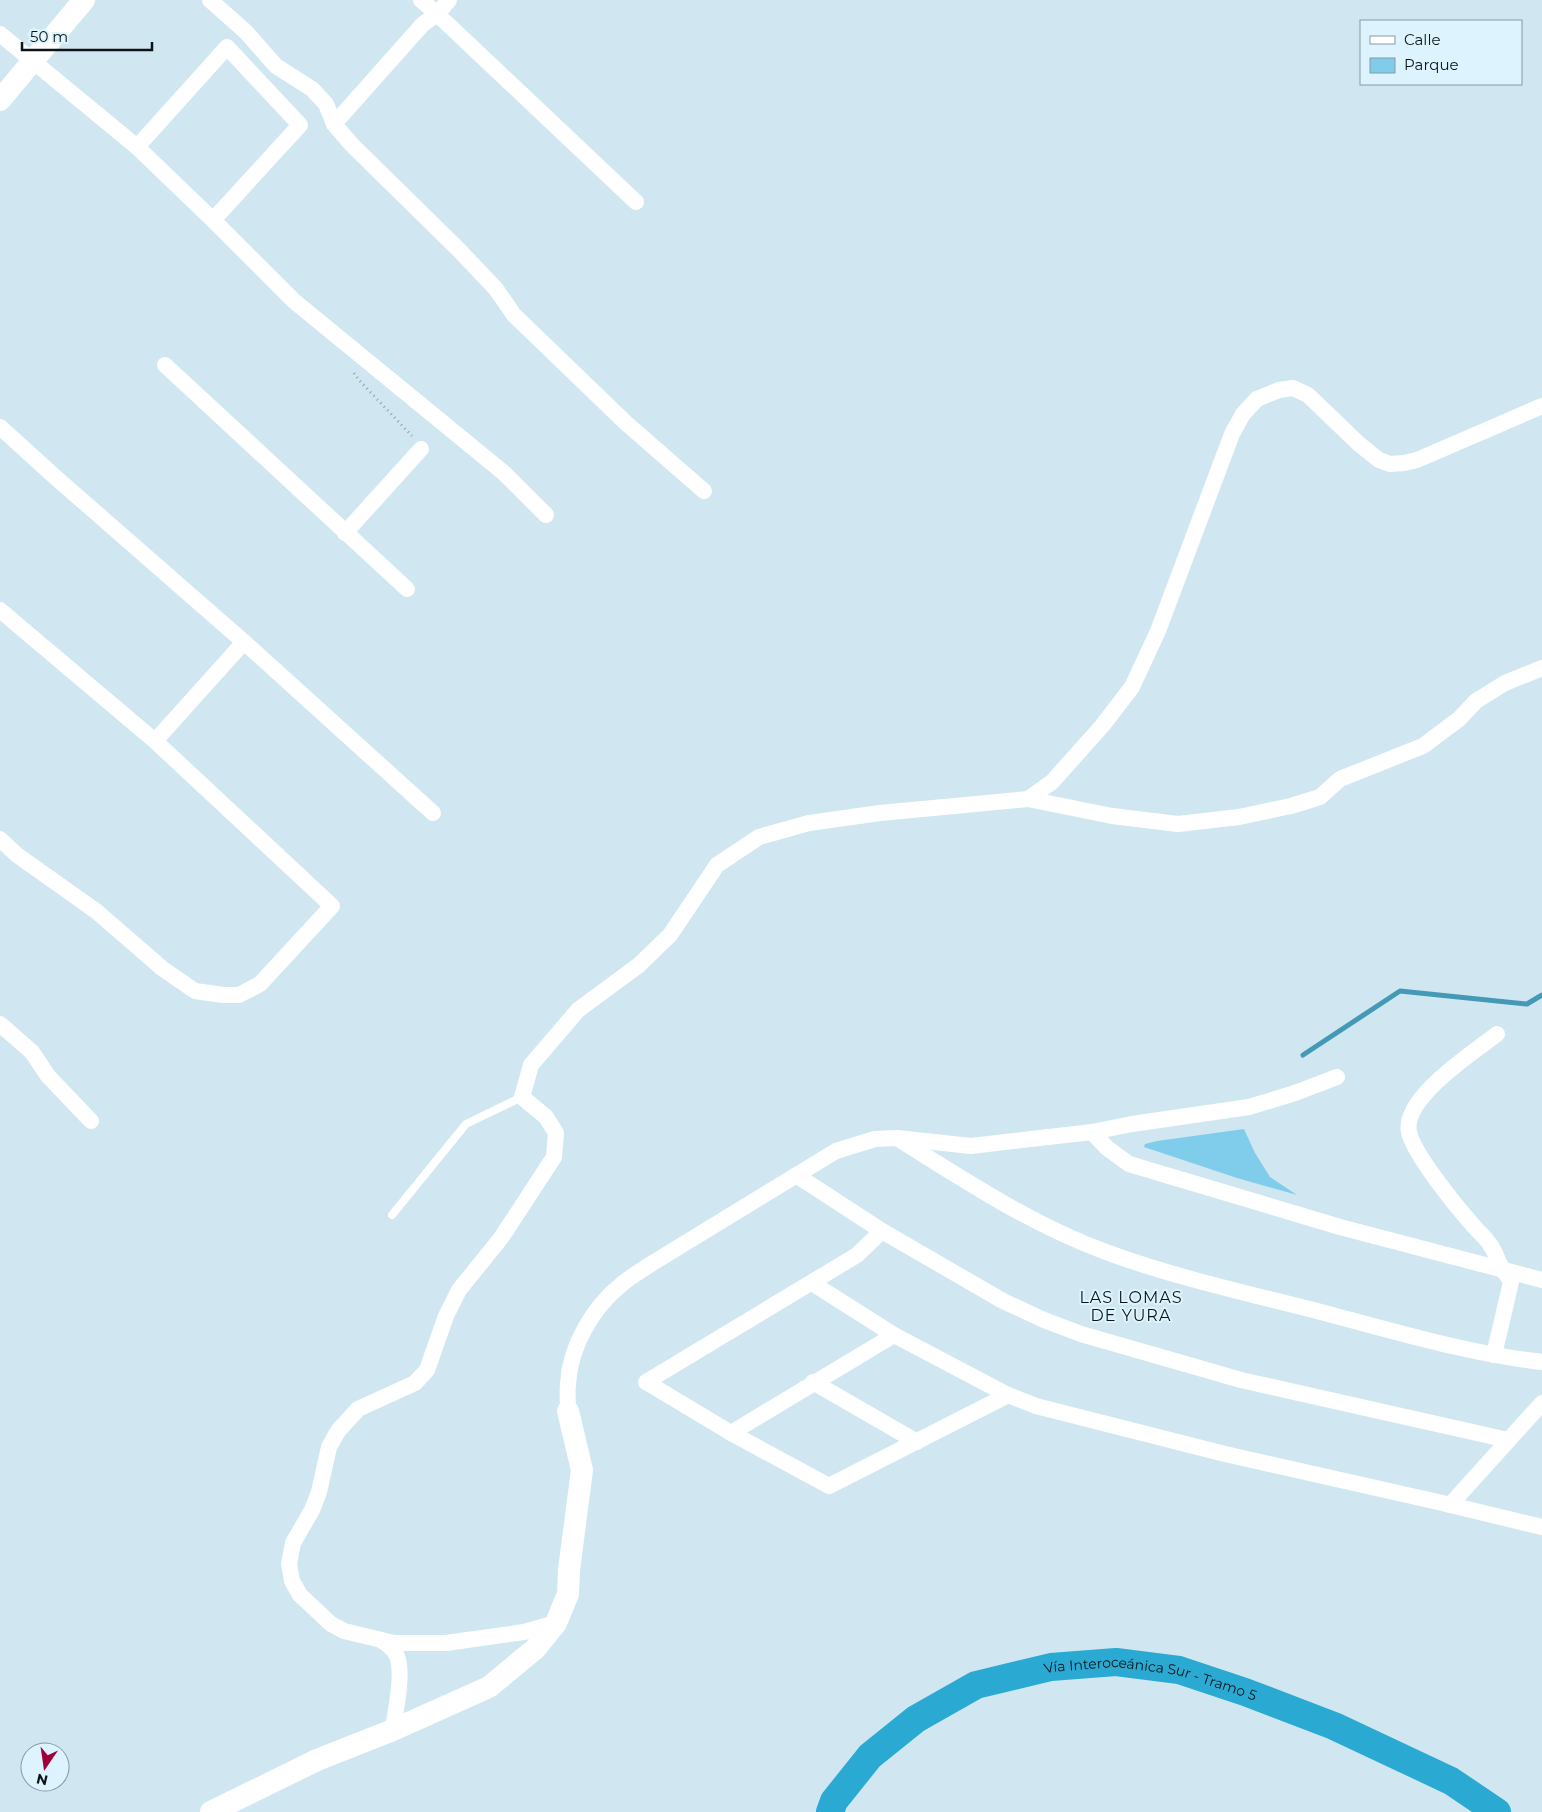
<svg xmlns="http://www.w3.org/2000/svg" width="1542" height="1812" font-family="Montserrat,sans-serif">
  <rect width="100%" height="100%" fill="#d0e7f1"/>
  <path fill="#80cdeb" d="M1244,1129l11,24 15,24 27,18 -60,-17 -93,-31 1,-3 12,-3z"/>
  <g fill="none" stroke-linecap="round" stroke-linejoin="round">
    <path stroke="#4499b7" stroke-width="5" d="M1303,1055l97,-64 127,13 15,-9"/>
    <path stroke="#91a3ab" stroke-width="3" stroke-dasharray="1 4" stroke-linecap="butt" d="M354,373l4,6 54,57"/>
    <path stroke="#fff" stroke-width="8" d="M392,1215l74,-91 56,-27"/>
    <g stroke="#fff" stroke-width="16">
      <path d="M210,0l36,32 30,34 36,23 14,15 8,20 18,21 107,105 37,39 18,26 112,108 78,68"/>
      <path d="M421,0l16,14 199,188"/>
      <path d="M0,34l137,113 76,73 81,81 210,172 42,42"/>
      <path d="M334,124l89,-100 14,-10 12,-14"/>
      <path d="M137,147l90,-100 73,78 -87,95"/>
      <path d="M165,365l242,224"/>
      <path d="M0,427l54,49 190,166 189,171"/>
      <path d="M345,533l76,-84"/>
      <path d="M0,610l155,131 177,165 -72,78 -21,11h-16l-28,-4 -32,-22 -67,-58 -79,-56 -17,-16"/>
      <path d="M155,741l89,-99"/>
      <path d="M1028,799l84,17 66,8 61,-7 52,-11 29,-9 20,-18 83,-33 36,-27 17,-18 29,-18 37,-15"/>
      <path d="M0,1024l32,28 16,24 43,45"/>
      <path d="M1092,1132l15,16 22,16 211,63 202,53"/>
      <path d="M900,1140c66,41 132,85 206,112 73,27 150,43 226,63 69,18 139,39 210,47"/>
      <path d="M796,1175l86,56 121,70 41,19 37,14 160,46 267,60"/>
      <path d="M882,1231l-25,24 -211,127 85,51 98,53 179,-91"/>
      <path d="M812,1283l82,52 114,60 28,11 189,48 213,48 104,25"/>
      <path d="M1494,1355l17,-73c-2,-6 -5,-7 -8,-12 -5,-8 -7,-17 -12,-24 -5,-9 -14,-15 -20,-23 -15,-17 -58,-70 -62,-91 -7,-34 64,-79 88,-98"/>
      <path d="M813,1382l104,60"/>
      <path d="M568,1411c0,-9 -1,-18 0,-27 2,-38 25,-77 54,-100 9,-8 19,-13 29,-20l185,-113 39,-12 22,-1 74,8 121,-14 40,-8 117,-17 46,-14 42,-16"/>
      <path d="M731,1433l163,-98"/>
      <path d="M1450,1505l92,-102"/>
      <path d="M556,1623l-32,9 -78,11h-52l-50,-12 -13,-7 -31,-29 -8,-14 -3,-17 4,-21 19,-33 7,-18 10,-45 9,-16 20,-22 57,-26 12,-13 19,-54 13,-26 42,-52 53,-81 2,-24 -10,-16 -24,-20 9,-32 47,-55 61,-45 31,-30 47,-70 42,-28 50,-14 71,-10 148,-14 24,-17 50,-56 30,-39 26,-56 74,-197 11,-20 14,-15 22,-9 14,-2 15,7 51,49 20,16 11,4 14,-1 13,-3 125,-54"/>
      <path d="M381,1640c6,4 12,8 15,14 9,17 -1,57 -3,76"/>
    </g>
    <g stroke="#fff" stroke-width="22">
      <path d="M0,100l84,-100"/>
      <path d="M211,1812l106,-52 76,-30 96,-43 46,-38 21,-26 12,-29 1,-24 13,-100 -14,-59"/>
    </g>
    <path stroke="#2aaad3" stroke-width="28" id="s1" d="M830,1812l4,-11 36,-45 46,-37 60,-34 75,-18 65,-5 63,8 66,22 89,34 117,55 46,31"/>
  </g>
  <g text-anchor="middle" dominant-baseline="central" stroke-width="4" stroke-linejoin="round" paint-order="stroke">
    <g font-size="14" fill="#0c1418" stroke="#ddf4fe">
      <text stroke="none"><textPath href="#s1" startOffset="376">Vía Interoceánica Sur - Tramo 5</textPath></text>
    </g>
    <g font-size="16" letter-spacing="1" fill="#0c1418" stroke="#ddf4fe">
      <text x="1131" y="1297">LAS LOMAS<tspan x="1131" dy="18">DE YURA</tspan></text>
    </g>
  </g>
  <rect x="1360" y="20" width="162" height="65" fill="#ddf4fe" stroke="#899aa2"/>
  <rect x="1370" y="36" width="25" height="8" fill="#ffffff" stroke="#899aa2"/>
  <text x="1404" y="45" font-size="15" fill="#0c1418">Calle</text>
  <rect x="1370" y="58" width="25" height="15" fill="#80cdeb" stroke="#899aa2"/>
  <text x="1404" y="70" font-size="15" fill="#0c1418">Parque</text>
  <g transform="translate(45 1767) rotate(193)"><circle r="24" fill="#ddf4fe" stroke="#899aa2"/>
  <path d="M0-4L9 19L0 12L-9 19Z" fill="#a00039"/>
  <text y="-8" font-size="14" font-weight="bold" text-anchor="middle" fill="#0c1418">N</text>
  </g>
  <path d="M22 42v8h130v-8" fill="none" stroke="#0c1418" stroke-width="2.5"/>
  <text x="30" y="42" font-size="15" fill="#0c1418" stroke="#ddf4fe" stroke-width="4" paint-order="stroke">50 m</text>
</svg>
